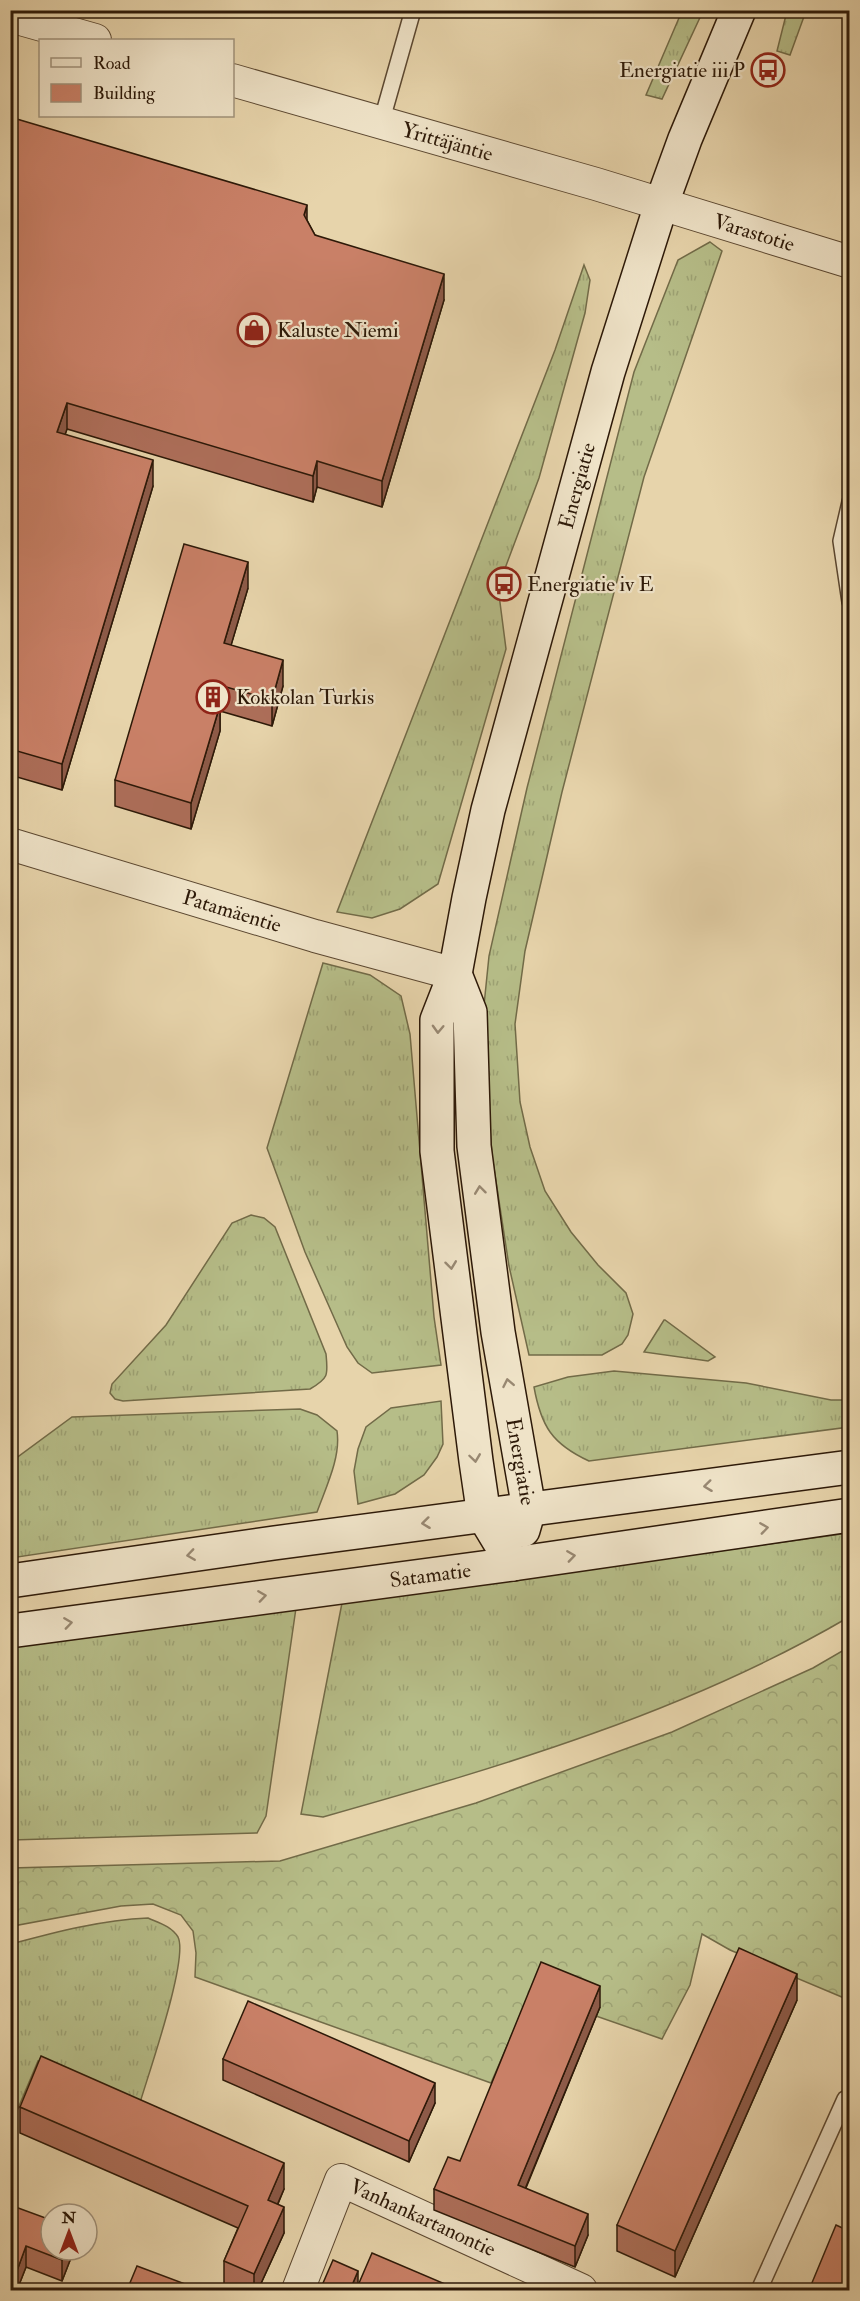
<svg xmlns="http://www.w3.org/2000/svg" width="860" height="2301" font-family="'IM FELL Double Pica',serif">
  <defs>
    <pattern id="grass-tufts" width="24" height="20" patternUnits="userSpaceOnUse" patternTransform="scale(1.5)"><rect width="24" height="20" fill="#b6bd88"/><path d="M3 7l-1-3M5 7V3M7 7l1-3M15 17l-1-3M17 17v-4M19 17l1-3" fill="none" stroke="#9da274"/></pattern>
    <pattern id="forest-crowns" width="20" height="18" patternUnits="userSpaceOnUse" patternTransform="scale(1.5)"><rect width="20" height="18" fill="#b6bd88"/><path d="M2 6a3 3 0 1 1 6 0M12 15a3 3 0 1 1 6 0" fill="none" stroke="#9da274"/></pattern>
  </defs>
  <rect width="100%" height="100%" fill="#e7d4ab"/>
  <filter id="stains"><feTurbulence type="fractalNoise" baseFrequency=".00333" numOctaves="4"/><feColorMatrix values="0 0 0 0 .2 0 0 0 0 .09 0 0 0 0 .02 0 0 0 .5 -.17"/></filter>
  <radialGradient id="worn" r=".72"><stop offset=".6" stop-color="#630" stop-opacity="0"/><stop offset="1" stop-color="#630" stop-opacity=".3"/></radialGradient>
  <g fill="url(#grass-tufts)" stroke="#726b48" stroke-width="1.5">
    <path d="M682,11h21l-41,88 -16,-4z"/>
    <path d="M787,11h19l-16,44 -13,-4z"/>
    <path d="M710,242l12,9 -78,226 -82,315 -37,159 -10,73 5,78 10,45 15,44 26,41 27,33 28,28 7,21 -5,21 -6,9 -20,11h-73l-20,-89 -17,-111 -10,-130 7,-69 38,-168 107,-416 44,-112z"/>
    <path d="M584,265l6,15 -5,33 -46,165 -41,109 8,62 -68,235 -38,25 -28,9 -35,-6 218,-562z"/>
    <path d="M323,963l47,12 31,21 9,38 24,283 7,48 -69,8 -14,-10 -11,-16 -42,-95 -38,-104z"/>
    <path d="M251,1215l13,3 11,9 51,127c2,21 3,24 -16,35l-187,12 -8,-2 -5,-6 2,-9 54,-59 66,-102z"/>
    <path d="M664,1320h1l50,37 -7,4 -64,-9z"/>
    <path d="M614,1371l132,12 85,17h18v27l-260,34c-37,-17 -48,-35 -55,-74l34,-10z"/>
    <path d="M441,1401l2,43 -6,13 -13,18 -29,19 -37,10 -4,-33 4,-22 8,-22 25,-19z"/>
    <path d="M300,1409l17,6 20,16c4,26 -11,56 -20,81l-306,46v-96l61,-45z"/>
    <path d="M849,1533v84c-162,95 -346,149 -526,200l-22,-3 41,-211z"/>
    <path d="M296,1608l-30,208 -9,17 -246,7 -1,-193z"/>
    <path d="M148,1918c11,5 23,8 30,19 11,22 -31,141 -39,169l-101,-45 -27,64v-181c45,-12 90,-24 137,-26z"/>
  </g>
  <path fill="url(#forest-crowns)" stroke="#726b48" stroke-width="1.5" d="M849,1647v353l-119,-50 -28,-16 -12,51 -28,54 -132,-46 -39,90 -296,-106 1,-24 -3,-22 -12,-16 -28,-11 -32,2 -108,20 -2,-58 269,-7 196,-58 196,-71 141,-64z"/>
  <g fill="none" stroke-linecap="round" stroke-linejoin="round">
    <g stroke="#5c4831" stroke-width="18">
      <g id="lane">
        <path d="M381,123l32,-113"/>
        <path d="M850,502l-9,39 9,61"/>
        <path d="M759,2290l86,-191"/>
      </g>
    </g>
    <g stroke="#5c4831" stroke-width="34">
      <g id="street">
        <path d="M10,16l85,24"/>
        <path id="s1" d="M232,80l364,104 254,78"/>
        <path id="s2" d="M10,844l305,92 140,38"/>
        <path id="s3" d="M298,2290l43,-110 240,110"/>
      </g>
    </g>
    <g stroke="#2d1908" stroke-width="36">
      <g id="secondary">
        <path id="s4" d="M455,974l15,38 4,134 24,186 31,177 -6,21"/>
        <path id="s5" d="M513,1564l-29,-48 -8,-55 -39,-310v-131l18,-46 14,-76 19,-88 120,-438 53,-167 24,-66 54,-129"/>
        <path d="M10,1581l264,-38 576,-76"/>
        <path id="s6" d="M10,1631l503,-67 337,-49"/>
      </g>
    </g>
    <use href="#lane" stroke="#efe3c8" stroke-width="15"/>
    <use href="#street" stroke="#efe3c8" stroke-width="32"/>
    <use href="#secondary" stroke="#efe3c8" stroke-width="33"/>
  </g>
  <g fill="#ad6e59" stroke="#2d1908" stroke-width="1.5">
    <path d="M10,117l297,103 8,15 129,65 -62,207 -65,-20 -4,15 -246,-73 -2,5 88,52 -91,304 -52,-15z"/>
    <path d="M248,588l-17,57 52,41 -11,40 -52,-15v20l-29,98 -76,-23v-26z"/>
    <path d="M797,2000l-122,277 -58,-26v-26z"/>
    <path d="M600,2007l-74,181 62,47 -13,32 -141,-57v-21z"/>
    <path d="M223,2059l212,44 -26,59 -186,-82z"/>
    <path d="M20,2107l264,82 -6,15 6,29 -26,57h-26l-8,-3v-26l14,-33 -218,-95z"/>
    <path d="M10,2205l64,45 -12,31 -36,-14 -9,23h-7z"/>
  </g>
  <g fill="#8d5a48" stroke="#2d1908" stroke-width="1.5">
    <path d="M307,205v26l-3,-16z"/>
    <path d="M444,274v26l-62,207v-26z"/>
    <path d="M67,403v26l-10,29v-26z"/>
    <path d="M153,460v26l-91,304v-26z"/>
    <path d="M317,461v26l-4,15v-26z"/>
    <path d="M248,562v26l-24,81v-26z"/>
    <path d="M283,660v26l-11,40v-26z"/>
    <path d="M212,683v26l-5,-7z"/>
    <path d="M220,705v26l-29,98v-26z"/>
    <path d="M11,1341v26l-1,3v-26z"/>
    <path d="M797,1974v26l-122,277v-26z"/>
    <path d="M600,1986v21l-82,199v-21z"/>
    <path d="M435,2083v20l-26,59v-21z"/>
    <path d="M284,2163v26l-16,37v-26z"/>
    <path d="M284,2207v26l-26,57h-4v-16z"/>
    <path d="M588,2214v21l-13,32v-21z"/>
    <path d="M26,2246v21l-9,23h-6v-3z"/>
    <path d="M66,2250h8l-12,31v-21z"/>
    <path d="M358,2271v15l-2,4h-6z"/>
  </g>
  <g fill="#c98067" stroke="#2d1908" stroke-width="1.5">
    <path d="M10,117l297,88 -3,10 11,20 129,39 -62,207 -65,-20 -4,15 -246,-73 -10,29 96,28 -91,304 -52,-15z"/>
    <path d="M184,544l64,18 -24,81 59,17 -11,40 -60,-17 -5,19 13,3 -29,98 -76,-23z"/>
    <path d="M739,1948l58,26 -122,277 -58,-26z"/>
    <path d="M541,1962l59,24 -82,199 70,29 -13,32 -141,-57 14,-32 12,4z"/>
    <path d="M248,2001l187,82 -26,58 -186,-82z"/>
    <path d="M41,2056l243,107 -16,37 16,7 -30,67 -30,-13 24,-55 -228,-99z"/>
    <path d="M10,2205l41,15v30h15l-4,10 -36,-14 -15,41z"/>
    <path d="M836,2225l13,6v59h-40z"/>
    <path d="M372,2253l87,37h-103z"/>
    <path d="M333,2260l25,11 -8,19h-30z"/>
    <path d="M137,2266l64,24h-74z"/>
  </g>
  <defs><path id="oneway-chevron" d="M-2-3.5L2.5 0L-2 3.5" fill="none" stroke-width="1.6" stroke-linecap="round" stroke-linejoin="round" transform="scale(1.5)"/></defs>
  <g stroke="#988872">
    <use href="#oneway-chevron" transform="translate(438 1029) rotate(92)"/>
    <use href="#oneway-chevron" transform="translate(480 1190) rotate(-97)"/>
    <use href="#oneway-chevron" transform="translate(451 1265) rotate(83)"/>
    <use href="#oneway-chevron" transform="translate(508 1383) rotate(-101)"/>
    <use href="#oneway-chevron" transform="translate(475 1458) rotate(82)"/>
    <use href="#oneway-chevron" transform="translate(708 1486) rotate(173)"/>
    <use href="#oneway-chevron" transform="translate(426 1523) rotate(173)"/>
    <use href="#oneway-chevron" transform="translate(764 1528) rotate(-8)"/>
    <use href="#oneway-chevron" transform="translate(191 1555) rotate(172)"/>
    <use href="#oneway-chevron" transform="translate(571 1556) rotate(-8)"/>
    <use href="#oneway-chevron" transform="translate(262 1596) rotate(-8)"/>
    <use href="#oneway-chevron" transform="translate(68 1623) rotate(-8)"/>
  </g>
  <defs>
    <g id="bus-ring" transform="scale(1.725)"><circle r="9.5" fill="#efe3c8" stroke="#8f2418" stroke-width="1.5"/><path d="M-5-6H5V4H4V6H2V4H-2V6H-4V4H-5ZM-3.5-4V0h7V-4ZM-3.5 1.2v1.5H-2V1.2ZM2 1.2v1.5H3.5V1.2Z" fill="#8f2418"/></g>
    <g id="shop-ring" transform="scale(1.725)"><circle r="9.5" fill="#efe3c8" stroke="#8f2418" stroke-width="1.5"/><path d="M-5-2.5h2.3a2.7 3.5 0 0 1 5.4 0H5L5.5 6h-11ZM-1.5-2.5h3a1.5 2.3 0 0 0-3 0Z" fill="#8f2418"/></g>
    <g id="building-ring" transform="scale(1.725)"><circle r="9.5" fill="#efe3c8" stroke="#8f2418" stroke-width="1.5"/><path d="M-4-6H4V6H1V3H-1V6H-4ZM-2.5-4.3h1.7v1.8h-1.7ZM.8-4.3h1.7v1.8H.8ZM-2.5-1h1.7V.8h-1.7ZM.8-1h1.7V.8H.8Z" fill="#8f2418"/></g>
  </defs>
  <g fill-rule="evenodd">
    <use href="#bus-ring" x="768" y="70"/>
    <use href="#shop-ring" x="254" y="330"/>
    <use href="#bus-ring" x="504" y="584"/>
    <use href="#building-ring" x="213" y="697"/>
  </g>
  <g text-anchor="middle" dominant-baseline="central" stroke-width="4.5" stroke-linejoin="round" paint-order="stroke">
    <g font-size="21" fill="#2d1908" stroke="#efe3c8" text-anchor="start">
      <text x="745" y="70" text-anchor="end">Energiatie iii P</text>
      <text x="277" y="330">Kaluste Niemi</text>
      <text x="527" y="584">Energiatie iv E</text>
      <text x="236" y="697">Kokkolan Turkis</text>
    </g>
    <g font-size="21" fill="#2d1908" stroke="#efe3c8">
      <text stroke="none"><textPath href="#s1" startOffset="224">Yrittäjäntie</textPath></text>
      <text stroke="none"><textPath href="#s1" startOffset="544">Varastotie</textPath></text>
      <text stroke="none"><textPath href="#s5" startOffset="1108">Energiatie</textPath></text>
      <text stroke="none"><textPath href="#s2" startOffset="232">Patamäentie</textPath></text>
      <text stroke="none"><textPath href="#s4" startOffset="494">Energiatie</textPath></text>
      <text stroke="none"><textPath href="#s6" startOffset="424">Satamatie</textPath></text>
      <text stroke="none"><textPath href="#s3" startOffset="208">Vanhankartanontie</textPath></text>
    </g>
  </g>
  <rect width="860" height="2301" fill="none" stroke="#e7d4ab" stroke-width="36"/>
  <rect x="12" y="12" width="836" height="2277" fill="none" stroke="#2d1908" stroke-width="3"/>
  <rect x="18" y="18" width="824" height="2265" fill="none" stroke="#2d1908" stroke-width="1.5"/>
  <rect x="39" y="39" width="195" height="78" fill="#efe3c8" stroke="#a1927b" stroke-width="1.5"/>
  <rect x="51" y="58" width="30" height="9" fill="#efe3c8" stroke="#a1927b" stroke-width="1.5"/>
  <text x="93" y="69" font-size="18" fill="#2d1908">Road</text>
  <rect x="51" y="84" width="30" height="18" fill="#c98067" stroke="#a1927b" stroke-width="1.5"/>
  <text x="93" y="99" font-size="18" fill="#2d1908">Building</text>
  <g transform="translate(69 2232)"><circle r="28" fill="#efe3c8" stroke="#a1927b" stroke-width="1.5"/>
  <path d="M0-4.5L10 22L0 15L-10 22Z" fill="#8f2418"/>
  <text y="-9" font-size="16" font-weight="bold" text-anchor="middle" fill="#2d1908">N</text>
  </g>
  <rect width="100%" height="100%" filter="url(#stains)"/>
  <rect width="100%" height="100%" fill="url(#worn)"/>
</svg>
